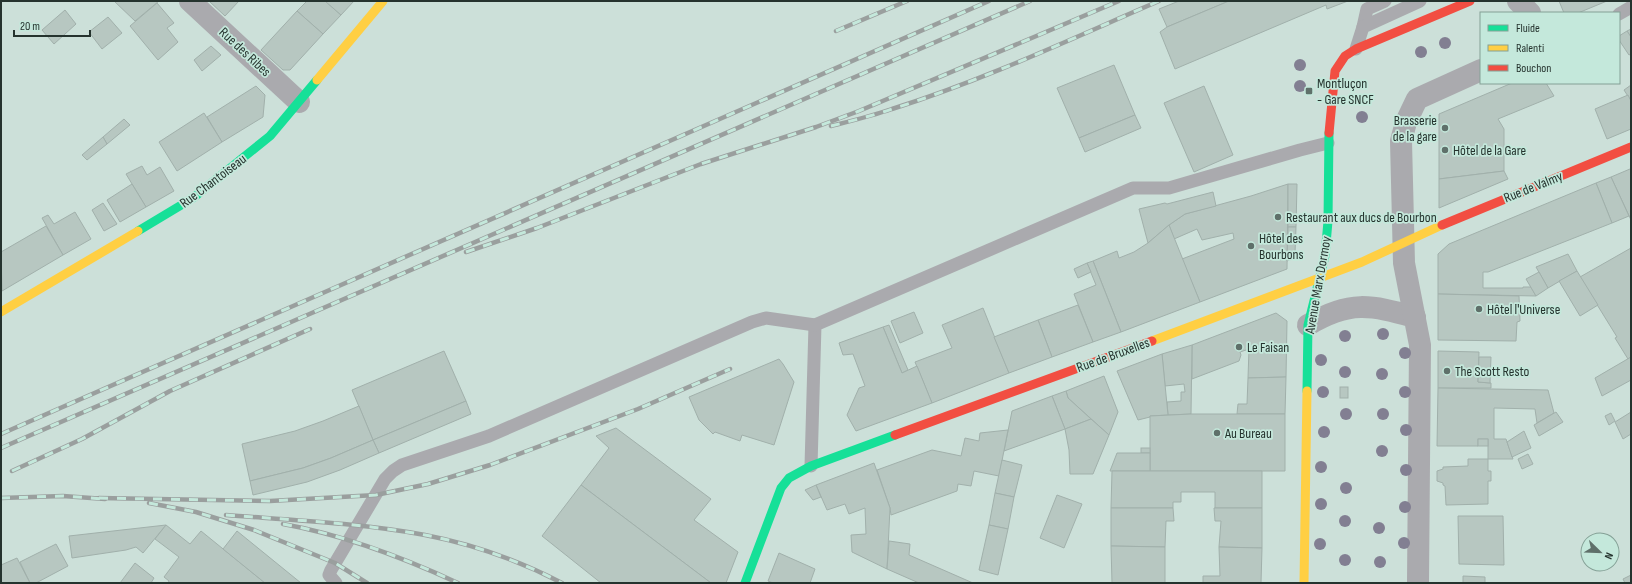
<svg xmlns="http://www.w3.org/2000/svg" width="1632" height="584" font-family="'Sofia Sans Condensed',sans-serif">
  <rect width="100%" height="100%" fill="#cce0d9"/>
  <g fill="#b7c7c1" stroke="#a1b0ab">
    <path d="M114,1h45l-24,20z"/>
    <path d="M209,1h30l-14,15z"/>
    <path d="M307,1h18l16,14 -18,19 -26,-23z"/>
    <path d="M325,1h29l-13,14z"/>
    <path d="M1179,1h50l-62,26 -8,-18z"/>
    <path d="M1229,1h119l-21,8 -1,-4 -151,64 -15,-37 7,-5z"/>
    <path d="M1559,1h48l-29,12h-14z"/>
    <path d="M157,3l17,20 -7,5 11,14 -20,18 -28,-34z"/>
    <path d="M65,10l11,14 -22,20 -12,-14z"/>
    <path d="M297,11l26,23 -33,36h-7l-22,-20z"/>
    <path d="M108,17l14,16 -20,16 -13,-17z"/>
    <path d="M1631,29v8l-4,-6z"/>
    <path d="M1627,31l4,6v17l-2,1 -10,-15v-4z"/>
    <path d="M211,46l10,9 -19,16 -8,-11z"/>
    <path d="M1114,65l21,50 -56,23 -22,-50z"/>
    <path d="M1512,83h34l8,13 -56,23 6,10v42l-65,8v-65z"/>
    <path d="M1631,85v16l-7,-11z"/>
    <path d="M256,86l9,9 -2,22 -41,25 -15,-25z"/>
    <path d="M1204,86l29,69 -39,17 -30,-69z"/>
    <path d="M1628,95l3,6v28l-24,10 -12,-30z"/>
    <path d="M204,113l18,29 -45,29 -18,-29z"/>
    <path d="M1135,115l6,13 -56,24 -6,-14z"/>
    <path d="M124,119l6,6 -23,19 -4,-7z"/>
    <path d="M103,137l4,7 -20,16 -5,-5z"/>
    <path d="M142,166l5,9 13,-8 14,24 -28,16 -20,-33z"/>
    <path d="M1630,169h1v51l-20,-43z"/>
    <path d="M1504,171l4,8 -69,29v-29z"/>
    <path d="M1611,177l18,39 -17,7 -16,-40z"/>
    <path d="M1596,183l16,40 -124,49h-5v16h40v-1h8l5,9 -98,-2v-40l11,-10z"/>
    <path d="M132,184l14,23 -26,15 -13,-22z"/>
    <path d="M1288,184l-1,85 -87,33 -18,-43 52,-20 -1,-6 -31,7 -5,-11 -23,10 -5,-14 16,-11 66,-18z"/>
    <path d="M1288,184h9l-1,43h-8z"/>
    <path d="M1213,192l3,14 -31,8 -16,11 -21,18 -9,-34 26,-6 2,1z"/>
    <path d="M103,203l14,21 -13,7 -12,-21z"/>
    <path d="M75,212l16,27 -28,16 -21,-37 6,-3 6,9z"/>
    <path d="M1169,225l31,77 -79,30 -28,-71 24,-10 2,7 15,-6 14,-9z"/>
    <path d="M46,226l17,29 -61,36 -1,-39z"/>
    <path d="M1288,227h8l-1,26 -3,6 -5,2z"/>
    <path d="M1631,248v109l-3,2 -13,-21 2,-1 -37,-60z"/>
    <path d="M1568,254l9,17 -29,17 -12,-21z"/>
    <path d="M1093,261l28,71 -28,10 -19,-48 22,-9 -9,-22z"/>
    <path d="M1087,263l4,9 -13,6 -4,-9z"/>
    <path d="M1577,271l21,34 -18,11 -21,-35z"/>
    <path d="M1539,272l9,16 -12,8 -10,-17z"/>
    <path d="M1438,294l81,2 1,25 -3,1 -1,19 -78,-1z"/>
    <path d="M1078,305l15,37 -41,15 -14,-37z"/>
    <path d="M983,308l26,65 -77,30 -17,-41 37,-14 -10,-23z"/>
    <path d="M914,312l9,21 -23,10 -9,-22z"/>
    <path d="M1276,313l11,8 -1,56 -38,1 1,-29 -9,3 1,3 -2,6 -47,18v-34z"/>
    <path d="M1038,320l14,37 -43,16 -15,-36z"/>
    <path d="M889,325l19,45 -6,3 -19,-46z"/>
    <path d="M883,327l19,46 15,-7 15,37 -76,28 -9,-16 12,-27 6,-2 -12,-32 -10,1 -4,-12z"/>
    <path d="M1192,345l-1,69 -23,1 -1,-13 14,-1v-9h4l-1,-8 -19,2 -3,-32z"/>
    <path d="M444,351l22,50 -93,39 -21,-50z"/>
    <path d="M1438,351l41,1 -1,30 13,1v5h-53z"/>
    <path d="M1162,354l6,61 -18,1v1l-12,3 -21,-49z"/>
    <path d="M1479,357h12l-1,26 -12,-1z"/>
    <path d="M1631,357v23l-29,16 -7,-18z"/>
    <path d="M779,359l4,5 11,18 -20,63 -32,-10 -2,6 -25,-9 -2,2 -14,-14 -10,-23z"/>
    <path d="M1104,376l14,36 -9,23 -41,-37 -2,-7z"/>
    <path d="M1286,377l-1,37h-48l1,-10h9l1,-26z"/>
    <rect x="1340" y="387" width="8" height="11"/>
    <path d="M1438,388l110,2 6,23 -17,10 -2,-14 -41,-1v31h12l7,20h-25v-20h-10v7h-41z"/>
    <path d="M1066,391l2,7 23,21 -26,10 -13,-33z"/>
    <path d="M1052,396l13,33 -61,22 8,-40z"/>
    <path d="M466,401l5,13 -92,39 -6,-13z"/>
    <path d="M359,406l14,34 -42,18 -28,10 -53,13 -8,-37 53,-13 28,-10z"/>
    <path d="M1556,412l7,10 -24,14 -5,-11z"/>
    <path d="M1631,412v22l-8,5 -8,-17z"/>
    <path d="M1611,413l4,8 -6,4 -4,-9z"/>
    <path d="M1191,414h94v57h-135v-55z"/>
    <path d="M1091,419l18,16 -16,39h-23l-1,-24 -4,-21z"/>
    <path d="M616,428l95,71 -17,21 44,32 -12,31h-15l-130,-98 28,-37 -13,-12z"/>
    <path d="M1008,430l-9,46 -25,-5 -3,15 -13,-2 -1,7 -66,24 -1,-7 -13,-38 55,-20 29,6 4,-18 14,3 1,-8z"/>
    <path d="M1524,431l7,17 -19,9 -5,-15z"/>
    <rect x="1478" y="439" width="10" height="7"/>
    <path d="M373,440l6,13 -39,17 -33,12 -54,13 -3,-14 53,-13 28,-10z"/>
    <rect x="1141" y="448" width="9" height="5"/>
    <path d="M1117,453h33v18h-40z"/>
    <path d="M1528,454l5,10 -11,5 -4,-10z"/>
    <path d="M1468,459h20v12h3v10h-3v23l-42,1 -1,-19 -2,-1v-2l-6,-2v-10l6,-2v-2l25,-1z"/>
    <path d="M1002,460l20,5 -8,32 -19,-4z"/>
    <path d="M874,463l16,45 -3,61 -35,-17 -1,-17 15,-1 -1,-26 -16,6 -4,-10 -18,6 -11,-25z"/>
    <path d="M1112,471h150v37h-47v-16h-34v10h-8v6h-62z"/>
    <path d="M581,485l130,98h-110l-59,-47z"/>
    <path d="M816,485l5,12 -8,3 -8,-10z"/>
    <path d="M995,493l19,4 -6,32 -19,-4z"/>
    <path d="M1057,495l25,9 -18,44 -24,-10z"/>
    <path d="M1111,508h62l1,13h-8l-1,26 -54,-1z"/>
    <path d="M1214,508h48v40l-43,-1 2,-26h-6z"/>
    <path d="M1458,516h45l1,49 -45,-1z"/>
    <path d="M166,525l-23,28 -7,-6 -10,3 -54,8 -3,-22z"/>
    <path d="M166,525l24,19 11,-13 64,52h-97l1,-2 -5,-4 15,-20 -24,-18z"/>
    <path d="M989,525l19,4 -10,46 -19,-5z"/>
    <path d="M237,531l64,52h-36l-42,-34z"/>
    <path d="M889,541l21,3 -1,11 64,28h-54l-32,-14z"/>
    <path d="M56,544l12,22 -32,17h-6l-10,-21z"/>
    <path d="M1111,546l54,1v36h-53z"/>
    <path d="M1219,547l43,1 -1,35h-58v-7h17z"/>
    <path d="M779,553l36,16 -5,14h-37l-5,-2z"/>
    <path d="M17,558l13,25h-29v-18z"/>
    <path d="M135,563l19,15 -3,5h-31z"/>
    <path d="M1631,575v8h-6l-2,-4z"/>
    <path d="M1463,576l22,1v6h-22z"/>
  </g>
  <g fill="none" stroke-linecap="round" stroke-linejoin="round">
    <g stroke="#aaaaae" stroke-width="13">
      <path d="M1619,14l12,-7"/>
      <path d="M1363,27l4,-18 18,-8"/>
      <path d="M1356,49l7,-22 57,-26"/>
      <path d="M811,466l4,-141 318,-137h36l131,-38 28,-7"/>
      <path d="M336,583l-7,-8 2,-5 54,-91 8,-8 9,-6 87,-29 263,-114 14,-4 49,7"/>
    </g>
    <g stroke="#aaaaae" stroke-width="22">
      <path d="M190,1l109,101"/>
      <path d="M1518,1l12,12"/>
      <path d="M1308,325c42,-25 62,-20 107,-8"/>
      <path d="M1418,583l2,-238 -16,-82 -3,-122 5,-19 11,-23 64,-29"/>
    </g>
    <g stroke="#16e098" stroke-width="9">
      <path d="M138,231l55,-33 77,-62 47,-56"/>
      <path d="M1307,391l1,-66 17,-69 3,-35 1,-88"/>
      <path d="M745,583l36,-95 8,-10 22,-12 84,-31"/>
    </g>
    <g stroke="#ffcf43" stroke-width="9">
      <path d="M317,80l66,-79"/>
      <path d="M1,312l137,-81"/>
      <path d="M1152,341l210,-79 80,-37"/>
      <path d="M1304,583l3,-192"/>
    </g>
    <g stroke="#f24e42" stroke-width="9">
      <path d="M1329,133l6,-62 10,-15 11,-7 114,-48"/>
      <path d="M1442,225l189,-78"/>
      <path d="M895,435l257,-94"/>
    </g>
    <g stroke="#9a9f9e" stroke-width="4.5">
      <g id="rail">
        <path d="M836,31l71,-30"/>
        <path d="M831,126c20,-5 41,-10 61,-17 92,-29 179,-70 267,-108"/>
        <path d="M466,252l71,-24 164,-64 115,-37 43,-16 260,-110"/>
        <path d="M1,434l988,-433"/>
        <path d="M1,448l1029,-447"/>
        <path d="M12,471l70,-32 88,-48 140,-62"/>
        <path d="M1,498l62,-2 42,3"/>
        <path d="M99,498l171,3 106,-6 52,-11 62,-19 148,-56 92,-40"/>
        <path d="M149,503l47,9 58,18 81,33 32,20"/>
        <path d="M226,515c66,5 133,8 199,20 47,9 95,26 137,48"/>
        <path d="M283,524c61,11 119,33 175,59"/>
      </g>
    </g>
    <use href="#rail" stroke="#c4e8db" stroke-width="3" stroke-dasharray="9" stroke-linecap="butt"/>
  </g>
  <g fill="#827f92">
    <circle cx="1445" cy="43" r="6"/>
    <circle cx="1421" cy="52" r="6"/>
    <circle cx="1300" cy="65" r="6"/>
    <circle cx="1300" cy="86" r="6"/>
    <circle cx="1362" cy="117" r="6"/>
    <circle cx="1383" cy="334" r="6"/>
    <circle cx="1345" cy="336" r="6"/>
    <circle cx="1405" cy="353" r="6"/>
    <circle cx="1321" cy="360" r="6"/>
    <circle cx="1345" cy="372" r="6"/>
    <circle cx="1382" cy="374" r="6"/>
    <circle cx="1323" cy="392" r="6"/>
    <circle cx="1405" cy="392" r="6"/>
    <circle cx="1346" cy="414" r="6"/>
    <circle cx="1383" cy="414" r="6"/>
    <circle cx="1406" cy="430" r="6"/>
    <circle cx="1324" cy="432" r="6"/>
    <circle cx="1382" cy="451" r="6"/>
    <circle cx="1321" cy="467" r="6"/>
    <circle cx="1406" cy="470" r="6"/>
    <circle cx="1346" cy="488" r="6"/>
    <circle cx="1321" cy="504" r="6"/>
    <circle cx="1405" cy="507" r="6"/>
    <circle cx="1345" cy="521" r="6"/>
    <circle cx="1379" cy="528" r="6"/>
    <circle cx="1404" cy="543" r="6"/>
    <circle cx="1320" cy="544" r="6"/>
    <circle cx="1345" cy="560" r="6"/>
    <circle cx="1380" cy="562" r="6"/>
  </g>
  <g fill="#5f706a" stroke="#c4e8db" stroke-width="1.5">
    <rect x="1305" y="87" width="8" height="8" rx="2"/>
    <circle cx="1445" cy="128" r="4"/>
    <circle cx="1445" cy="150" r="4"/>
    <circle cx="1278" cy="217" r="4"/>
    <circle cx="1251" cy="246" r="4"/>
    <circle cx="1479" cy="309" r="4"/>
    <circle cx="1239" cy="347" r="4"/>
    <circle cx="1447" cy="371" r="4"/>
    <circle cx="1217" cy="433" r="4"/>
  </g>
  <g text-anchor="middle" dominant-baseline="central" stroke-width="3.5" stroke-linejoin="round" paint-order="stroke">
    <g font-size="14" fill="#25332e" stroke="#c4e8db">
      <text transform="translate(245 52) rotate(43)">Rue des Ribes</text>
      <text transform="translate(213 181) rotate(-37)">Rue Chantoiseau</text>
      <text transform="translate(1533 187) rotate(-22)">Rue de Valmy</text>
      <text transform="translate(1318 285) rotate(-80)">Avenue Marx Dormoy</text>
      <text transform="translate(1113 355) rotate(-20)">Rue de Bruxelles</text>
    </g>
    <g font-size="14" fill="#25332e" stroke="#c4e8db" text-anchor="start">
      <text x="1317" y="83">Montluçon<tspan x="1317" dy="16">- Gare SNCF</tspan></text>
      <text x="1437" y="120" text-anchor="end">Brasserie<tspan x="1437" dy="16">de la gare</tspan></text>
      <text x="1453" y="150">Hôtel de la Gare</text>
      <text x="1286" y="217">Restaurant aux ducs de Bourbon</text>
      <text x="1259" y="238">Hôtel des<tspan x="1259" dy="16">Bourbons</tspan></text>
      <text x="1487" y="309">Hôtel l'Universe</text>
      <text x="1247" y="347">Le Faisan</text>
      <text x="1455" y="371">The Scott Resto</text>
      <text x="1225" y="433">Au Bureau</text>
    </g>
  </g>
  <rect width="1632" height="584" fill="none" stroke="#25332e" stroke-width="4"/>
  <rect x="1480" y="12" width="140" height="72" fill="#c4e8db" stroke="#84a096"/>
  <rect x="1488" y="25" width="20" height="6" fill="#16e098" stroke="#84a096"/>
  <text x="1516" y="32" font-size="12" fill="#25332e">Fluide</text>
  <rect x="1488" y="45" width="20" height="6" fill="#ffcf43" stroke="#84a096"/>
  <text x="1516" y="52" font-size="12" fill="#25332e">Ralenti</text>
  <rect x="1488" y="65" width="20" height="6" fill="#f24e42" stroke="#84a096"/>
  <text x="1516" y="72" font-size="12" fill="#25332e">Bouchon</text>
  <g transform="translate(1600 552) rotate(113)"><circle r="19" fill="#c4e8db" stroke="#84a096"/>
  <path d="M0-3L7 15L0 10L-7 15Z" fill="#5f706a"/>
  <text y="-6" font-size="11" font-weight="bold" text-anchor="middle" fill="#25332e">N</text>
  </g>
  <path d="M14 30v6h76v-6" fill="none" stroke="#25332e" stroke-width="2"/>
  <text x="20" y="30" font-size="12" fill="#25332e" stroke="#c4e8db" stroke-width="3" paint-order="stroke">20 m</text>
</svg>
